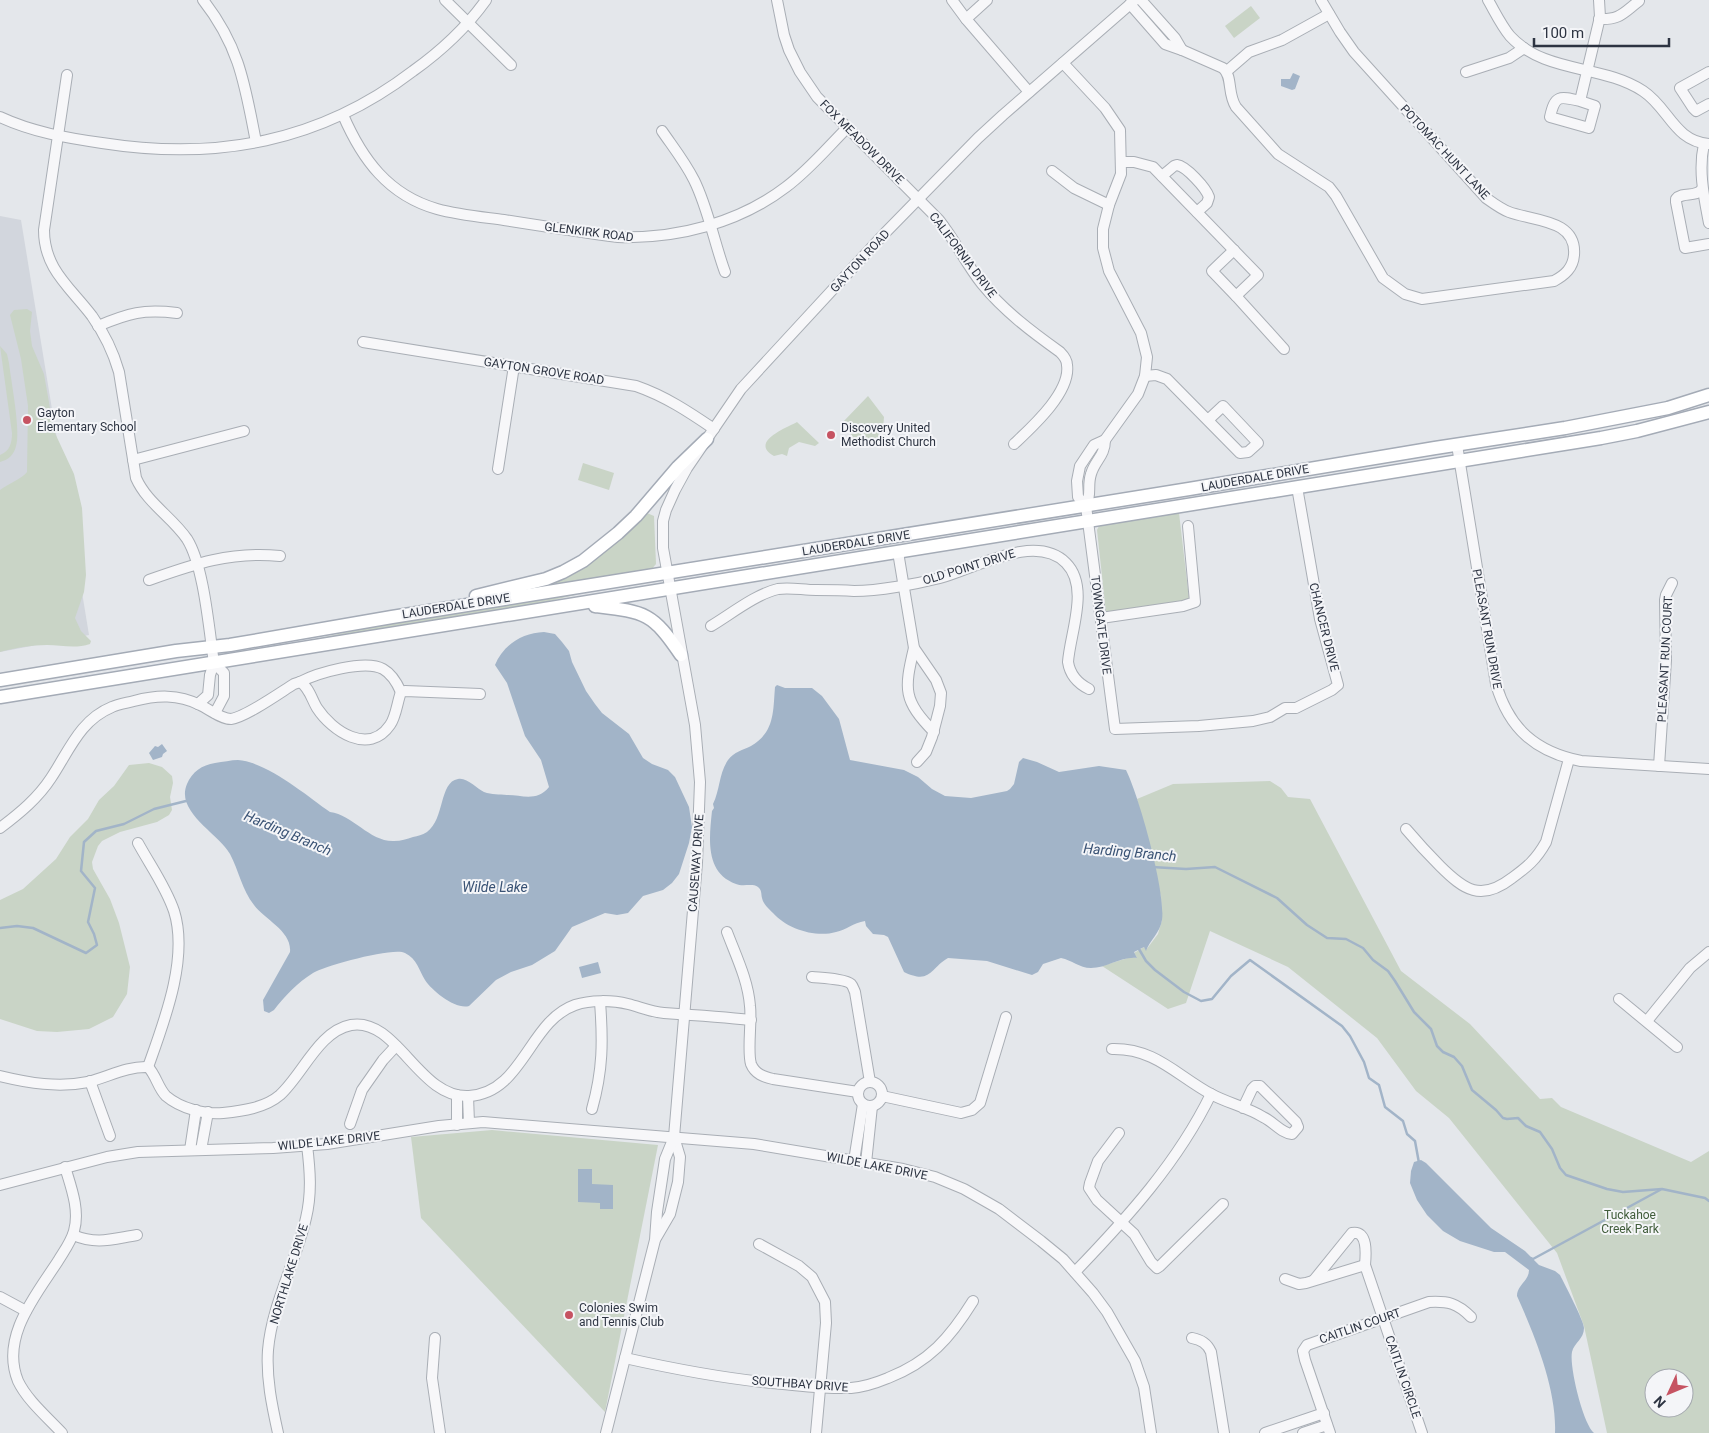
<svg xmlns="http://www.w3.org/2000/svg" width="1709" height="1433" font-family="Roboto,sans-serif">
  <rect width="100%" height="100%" fill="#e4e7eb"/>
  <path fill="#d2d6dd" d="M0,216l21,4 68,415 -89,17z"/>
  <g fill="#c9d4c6" fill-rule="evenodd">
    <path d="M1251,6l9,12 -26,20 -9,-12z"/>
    <path d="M27,309l5,3 -2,19 2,15 12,28 10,57 20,43 8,34 4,67 -2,17 -9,26 6,13 10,10 -1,3c-15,5 -29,1 -43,1 -16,0 -32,3 -47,7v-162c8,-6 23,-12 27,-18l1,-66 -7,-47 -11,-44 4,-5z"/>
    <path d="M0,346l7,8 2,9c2,18 12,69 7,83 -2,9 -8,14 -16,16v-7c10,-4 12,-12 12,-22z"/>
    <path d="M868,396l16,21 -1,12 -3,2 3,7 -24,8 -16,-24z"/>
    <path d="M797,422l22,21 -4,3 -16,-4 -10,6 -2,8 -5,-2 -8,2c-25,-14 12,-28 23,-34z"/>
    <path d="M583,463l31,10 -5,17 -31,-10z"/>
    <path d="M647,513l7,3 2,48 -5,6 -98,15v-2z"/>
    <path d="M1179,513l10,85 -2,2 -81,13 -9,-83 2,-4z"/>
    <path d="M575,594v1l-56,13 -209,34v-2l77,-16z"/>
    <path d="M149,763l13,4 10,9 1,7 -3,14 2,13 -3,5 -12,7 -37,10 -18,9 -4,5 -6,16 1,7 17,30 9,24 11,44 -3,27 -14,23 -24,12 -32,3 -20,-1 -37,-12v-119l23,-11 33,-30 14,-22 18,-18 11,-19 15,-14 15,-21z"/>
    <path d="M1270,781l11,7 7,9 22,2 91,172 69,53 70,75 12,-1 9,9 130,55 18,-11v282h-102l-23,-107 -27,-73 -108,-135 -33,-27 -39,-53 -89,-71 -78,-36 -24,72 -18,6 -66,-43 29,-9 6,1 -3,-5 10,-6 2,3 12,-16 4,-14 -1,-23 -24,-98 36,-15zM1654,1378h30v30h-30z"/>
    <path d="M492,1130l166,15 -53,267 -184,-194 -10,-81z"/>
  </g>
  <g fill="#a2b4c8">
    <path d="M1293,73l7,3 -5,13 -3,1 -11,-4v-7h9z"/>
    <path d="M544,632l11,2 7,8 7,9 3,11 14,29 9,13 7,9 27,21 14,24 9,6 16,6 7,7 14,30 3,20 -3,16 -10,31 -7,9 -9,7 -20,6 -15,17 -11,2 -12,-2 -33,14 -17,24 -23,14 -21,7 -15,8 -27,26c-13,4 -37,-15 -44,-26 -6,-10 -8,-21 -20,-27 -12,-6 -80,13 -92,20 -15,9 -29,24 -39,37l-5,3 -5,-2 -1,-11 27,-48c2,-21 -25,-32 -36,-47 -12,-15 -15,-34 -24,-51 -12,-21 -55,-42 -43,-70 5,-12 15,-19 28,-21 8,-1 16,-3 23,-3 29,2 68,35 92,52 23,3 40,30 64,29 7,0 13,-2 19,-4 5,-1 9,-2 14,-5 18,-13 12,-50 31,-53 9,-2 19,10 26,13 8,3 15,2 23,3 15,0 30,7 42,-8l-8,-27 -16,-24 -18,-53 -12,-18c8,-20 27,-32 49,-33z"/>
    <path d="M777,685l8,3h27l10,8 17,23 11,41 54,10 14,7 14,12 13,7 26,2 36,-7 3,-2 4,-5 5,-22 4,-4 14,4 22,10 40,-6 27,4c13,26 40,122 36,150 -2,13 -12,20 -16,31l-2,-4 -10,5 3,6c-15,-2 -30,10 -46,10 -12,0 -19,-8 -30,-10l-18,6 -5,8 -6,3 -45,-14 -39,-3c-18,10 -17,27 -44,14l-16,-35 -4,-2 -11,-1 -7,-8 -1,-5c-12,2 -19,9 -29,11 -20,6 -49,-3 -63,-19 -4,-4 -10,-9 -11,-15 -1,-4 0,-8 -4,-11 -5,-4 -16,0 -22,-3 -31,-11 -27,-45 -24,-73l2,-3 -1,-4c7,-14 6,-31 15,-44 6,-8 15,-10 23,-14 24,-14 22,-35 24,-59z"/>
    <path d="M162,744l5,7 -4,3 -1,3 -9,3 -4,-7 6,-7 3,1z"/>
    <path d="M598,962l3,11 -19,5 -3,-11z"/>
    <path d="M1421,1160l5,3 65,65 34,23 14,14 16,6 5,4c5,10 24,46 24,53 0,11 -10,15 -12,24 -3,14 11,72 22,81h-39c2,-43 -20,-97 -38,-137 0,-11 12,-15 12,-26l-24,-18h-11l-34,-11 -17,-10 -16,-16 -10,-15 -7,-17 1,-12 3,-9z"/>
    <path d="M578,1169h14v15l21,1v24h-13v-6l-22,-1z"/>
  </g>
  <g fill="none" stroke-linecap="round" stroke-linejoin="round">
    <g stroke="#a2b4c8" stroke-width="2.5">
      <path d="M1152,867l34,2 29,-2 62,31 30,27 20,13 19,1 17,9 10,12 15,11 7,10 19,31 17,17 6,17 6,6 11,5 8,9 10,24 24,20 7,8 4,1 11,-1 8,8 14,6 12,17 8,19 6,7 41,14 16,3 39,-3 43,9 4,3"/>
      <path d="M0,928l17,-2 16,2 53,25 11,-8 -3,-11 -6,-12 7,-34 -14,-17 3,-29 12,-11 28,-7 30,-15 32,-8"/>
      <path d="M1139,949l7,12 9,9 29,22 17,9 11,-2 19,-23 19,-16 92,66 8,10 14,26 5,16 10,7 6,22 18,14 4,13 8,7 4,22"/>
      <path d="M1531,1258l2,1 127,-69"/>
    </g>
    <g stroke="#a9aeb5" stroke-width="12">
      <g id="minor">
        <path d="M203,0c37,47 42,86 53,142"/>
        <path d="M445,0l66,65"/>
        <path d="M777,0l7,35 5,15 11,22 17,25 122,123c16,20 27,44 43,64 22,27 50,48 78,68 4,4 7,8 7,13 4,27 -35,62 -53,79"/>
        <path d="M952,0l14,19 63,73"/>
        <path d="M1488,0c7,12 13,25 22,36 35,38 92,28 133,55 26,17 31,50 66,53"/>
        <path d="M1130,4l35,40 17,6 -7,-12 -34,-38"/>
        <path d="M966,19l21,-19"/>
        <path d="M1599,19c21,1 24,-6 40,-18l-1,-1"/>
        <path d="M1182,50l41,18c10,9 4,25 13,39l42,47 51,33 7,9 47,82 22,16 17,5 132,-18c11,-6 19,-13 20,-26 3,-36 -41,-34 -65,-43 -8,-3 -16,-9 -23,-14l-132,-146 -14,-20 -19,-32"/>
        <path d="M1063,63l42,45 15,22 1,44 -12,31 -6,24v19l6,23 32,62 6,24 -2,19 -7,18 -33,46 -11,5 -14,21 -3,15 1,16 8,9"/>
        <path d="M1227,71l22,-19 33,-12 47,-26"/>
        <path d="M1466,72l43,-14 15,-10"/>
        <path d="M1709,72l-29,16 13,20 3,3 13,-7"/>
        <path d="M67,75l-23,155c0,39 26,57 48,86 12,17 21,35 27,56l17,106c11,25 36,39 51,61 17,27 22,91 27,124l-4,12 -2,20 -10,9"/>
        <path d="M1580,101c-21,-5 -25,-6 -30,16l39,11 6,-22 -15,-5 20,-84 -1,-17"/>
        <path d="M343,115c19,44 45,80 94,94 22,6 45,8 67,11 38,6 76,12 114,17 59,2 121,-14 168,-50 23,-17 41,-39 61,-59"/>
        <path d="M0,117c32,15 67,21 102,26 115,18 218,-1 311,-72 28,-20 53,-43 73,-71"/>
        <path d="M662,131c11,16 23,31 32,49 14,28 20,62 31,92"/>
        <path d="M1704,144c-6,26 0,53 5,79"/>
        <path d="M1122,162h12l19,5 105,108 -22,21 48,53"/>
        <path d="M1052,171l22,17 35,17"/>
        <path d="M1162,176l12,-10 3,-1c9,1 29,23 32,32l-2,6 -10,9"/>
        <path d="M1702,189c-6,9 -19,2 -26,10v3l9,46 24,-4"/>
        <path d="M1234,250l-22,21 24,25"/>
        <path d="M98,326c31,-13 45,-17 79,-13"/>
        <path d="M363,342l273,44c29,10 53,26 78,43"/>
        <path d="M1145,376l11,-1 11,4 73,74 8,-1 10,-9 -35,-37 -15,14"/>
        <path d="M1457,445l39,239c13,45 40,68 85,77l128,8"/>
        <path d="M133,460l111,-29"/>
        <path d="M498,469l16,-103"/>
        <path d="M1086,506l29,223 84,-3 54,-5 17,-4 15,-9h11l36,-18 6,-5 -18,-66 -23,-132"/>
        <path d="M1086,506c6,-12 1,-20 5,-32 4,-14 14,-18 14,-34"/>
        <path d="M898,552l16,96 22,32 5,13 -1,13 -8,31 -6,15 -9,10"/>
        <path d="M149,580c45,-16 82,-29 131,-24"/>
        <path d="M1101,618l82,-12 12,-4 -7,-76"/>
        <path d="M711,626c20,-12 45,-32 67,-37 12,-2 25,1 38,1 12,0 25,0 38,1 25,0 62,-7 86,-13 34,-9 95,-46 126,-15 24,24 4,70 2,99 2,13 9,21 21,27"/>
        <path d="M914,648c-10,42 -11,52 20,84"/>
        <path d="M214,663l10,10v23l-9,17"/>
        <path d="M300,682c17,-9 65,-23 83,-13 9,5 14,14 18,23"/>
        <path d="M1659,766l7,-106 -1,-60 1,-5 6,-12"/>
        <path d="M0,828c20,-15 38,-30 51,-50 18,-27 29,-58 61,-71 6,-3 14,-4 22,-6 23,-6 44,-7 66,4 9,4 21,14 31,14 15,-2 50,-27 63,-35l6,-2c9,5 12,18 17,26 15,23 52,48 73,17 6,-8 7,-22 11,-33l4,-1 75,3"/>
        <path d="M1406,829c11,13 22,25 34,37 24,24 41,36 72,12 15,-11 24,-18 34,-36l23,-83"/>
        <path d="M138,843c12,22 28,44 36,68 15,47 -10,111 -26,156"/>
        <path d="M727,932c9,24 21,48 23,74 2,16 -3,45 1,58 4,10 13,13 22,15l85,13"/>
        <path d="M812,977c9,1 34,2 39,7 2,2 3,6 4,8l15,90"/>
        <path d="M1619,999l58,48"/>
        <path d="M1647,1021l43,-53 19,-16"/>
        <path d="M1112,1049c43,-1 64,26 99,45 16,9 36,13 52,23 11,5 18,16 29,17l6,-7 -2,-5 -36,-36h-5l-3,3 -9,19"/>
        <path d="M0,1076c29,7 58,12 88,6 20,-5 39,-16 60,-15 8,8 10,21 18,29 14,12 39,19 57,17 19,-2 42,-5 57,-18 23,-21 39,-64 71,-70 46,-8 68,74 118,71 54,-3 60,-75 106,-91 15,-5 37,-5 53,-1 12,3 24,8 36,9 29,2 58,4 87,7"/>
        <path d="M90,1081l20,55"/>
        <circle cx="870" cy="1094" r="12"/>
        <path d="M468,1096l1,27"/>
        <path d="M882,1096l79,17 11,-3 8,-7 26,-86"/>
        <path d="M592,1109c11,-39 11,-68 8,-107"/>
        <path d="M350,1124l12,-34 21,-30 13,-14"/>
        <path d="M457,1125v-30"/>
        <path d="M1119,1133l-21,28 -8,22 -1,5 8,12 37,34 17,28 6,6 3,-2 63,-62"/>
        <path d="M190,1150l6,-40"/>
        <path d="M201,1150l7,-38"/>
        <path d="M854,1161l9,-57"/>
        <path d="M866,1163l6,-57"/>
        <path d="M0,1185l107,-28 31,-5 135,-4 54,-4 112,-18 44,-4 271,22 149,25 32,8 29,12 35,20 42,32 22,18 30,34 14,19 28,49 9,26 7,46"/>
        <path d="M73,1235c24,10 39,4 64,0"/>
        <path d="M656,1238l14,-24 8,-32 2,-25 -6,-20"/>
        <path d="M759,1244l40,22 13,11 13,25 1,21 -10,110"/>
        <path d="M1075,1272c52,-54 103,-110 136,-178"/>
        <path d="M1285,1279l14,5 7,-1 59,-18 57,168"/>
        <path d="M1314,1280l38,-47c16,-3 14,21 13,32"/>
        <path d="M0,1297l26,14"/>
        <path d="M435,1338l-3,40 8,55"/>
        <path d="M1192,1338c9,2 15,5 19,14l13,81"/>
        <path d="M625,1358c49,11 97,20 146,25 26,2 54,6 80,5 13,-1 25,-5 37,-10 41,-16 62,-40 85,-77"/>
        <path d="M62,1433c-15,-16 -35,-33 -44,-52 -18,-44 18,-86 40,-120 6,-10 13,-19 16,-30 6,-21 -3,-44 -9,-64"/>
        <path d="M278,1433c-6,-27 -12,-55 -10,-83 4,-46 28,-88 38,-132 6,-25 4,-48 1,-73"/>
        <path d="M606,1433l49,-193 2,-28 8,-53 9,-22 23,-274 3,-81 -5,-57 -32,-177v-27l3,-11 9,-20 12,-22 54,-79 143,-155 94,-96 25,-23 132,-115"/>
        <path d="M1265,1433l59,-20"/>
        <path d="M1303,1433l24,-8"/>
        <path d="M1330,1433l-25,-73 -2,-9 4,-6 122,-43c19,-1 28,1 42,15"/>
      </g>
    </g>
    <g stroke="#a4abb6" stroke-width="15">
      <g id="major">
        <path d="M476,596l70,-17 17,-7 20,-11 35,-28 18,-17 42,-49 29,-28"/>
        <path d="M595,606c50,6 57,6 86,49"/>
        <path d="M0,680l176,-29 54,-6 162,-28 797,-128 246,-41 130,-20 103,-20 41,-13"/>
        <path d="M0,697l1601,-259 36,-7 72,-19"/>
      </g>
    </g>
    <use href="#minor" stroke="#f7f7f9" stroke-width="10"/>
    <use href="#major" stroke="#fff" stroke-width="12"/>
  </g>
  <g fill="#c65362" stroke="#f4f5f8" stroke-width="2">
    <circle cx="27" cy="420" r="5"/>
    <circle cx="831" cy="435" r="5"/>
    <circle cx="569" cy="1315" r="5"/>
  </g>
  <g text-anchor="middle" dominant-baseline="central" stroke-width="4" stroke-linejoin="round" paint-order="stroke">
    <g font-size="12" fill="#2d3442" stroke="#f4f5f8">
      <text transform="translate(862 142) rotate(45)">FOX MEADOW DRIVE</text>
      <text transform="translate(1445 152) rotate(47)">POTOMAC HUNT LANE</text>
      <text transform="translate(589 232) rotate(7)">GLENKIRK ROAD</text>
      <text transform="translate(963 255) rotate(53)">CALIFORNIA DRIVE</text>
      <text transform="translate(860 261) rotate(-47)">GAYTON ROAD</text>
      <text transform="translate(544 371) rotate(9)">GAYTON GROVE ROAD</text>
      <text transform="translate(1255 478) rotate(-10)">LAUDERDALE DRIVE</text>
      <text transform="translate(856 543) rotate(-9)">LAUDERDALE DRIVE</text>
      <text transform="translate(969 567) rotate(-17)">OLD POINT DRIVE</text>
      <text transform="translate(456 606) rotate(-9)">LAUDERDALE DRIVE</text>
      <text transform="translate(1101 625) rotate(83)">TOWNGATE DRIVE</text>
      <text transform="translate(1324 627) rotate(76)">CHANCER DRIVE</text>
      <text transform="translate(1487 629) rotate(80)">PLEASANT RUN DRIVE</text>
      <text transform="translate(1665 659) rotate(-87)">PLEASANT RUN COURT</text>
      <text transform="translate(696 863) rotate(-86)">CAUSEWAY DRIVE</text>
      <text transform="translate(329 1141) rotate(-6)">WILDE LAKE DRIVE</text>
      <text transform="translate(877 1166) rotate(11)">WILDE LAKE DRIVE</text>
      <text transform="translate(289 1274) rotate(-73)">NORTHLAKE DRIVE</text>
      <text transform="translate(1360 1326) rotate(-19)">CAITLIN COURT</text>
      <text transform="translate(1403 1377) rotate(71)">CAITLIN CIRCLE</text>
      <text transform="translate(800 1384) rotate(4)">SOUTHBAY DRIVE</text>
    </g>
    <g font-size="12" fill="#2d3442" stroke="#f4f5f8" text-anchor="start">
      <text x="37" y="413">Gayton<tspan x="37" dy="14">Elementary School</tspan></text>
      <text x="841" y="428">Discovery United<tspan x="841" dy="14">Methodist Church</tspan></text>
      <text x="579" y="1308">Colonies Swim<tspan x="579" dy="14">and Tennis Club</tspan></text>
    </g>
    <g font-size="12" fill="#415d3b" stroke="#f4f5f8">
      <text x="1630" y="1215">Tuckahoe<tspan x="1630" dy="14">Creek Park</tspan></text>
    </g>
    <g font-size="14" font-style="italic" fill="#395274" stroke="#f4f5f8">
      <text transform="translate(288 833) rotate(23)">Harding Branch</text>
      <text transform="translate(1130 852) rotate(5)">Harding Branch</text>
      <text x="495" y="887">Wilde Lake</text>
    </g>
  </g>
  <g transform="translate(1669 1393) rotate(226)"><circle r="24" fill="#f4f5f8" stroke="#a4a8af"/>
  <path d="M0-4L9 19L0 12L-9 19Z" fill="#c65362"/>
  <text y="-8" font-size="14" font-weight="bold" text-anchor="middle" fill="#2d3442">N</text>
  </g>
  <path d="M1534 38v8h135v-8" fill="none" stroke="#2d3442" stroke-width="2.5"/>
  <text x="1542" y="38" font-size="15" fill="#2d3442" stroke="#f4f5f8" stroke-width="4" paint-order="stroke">100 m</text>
</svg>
